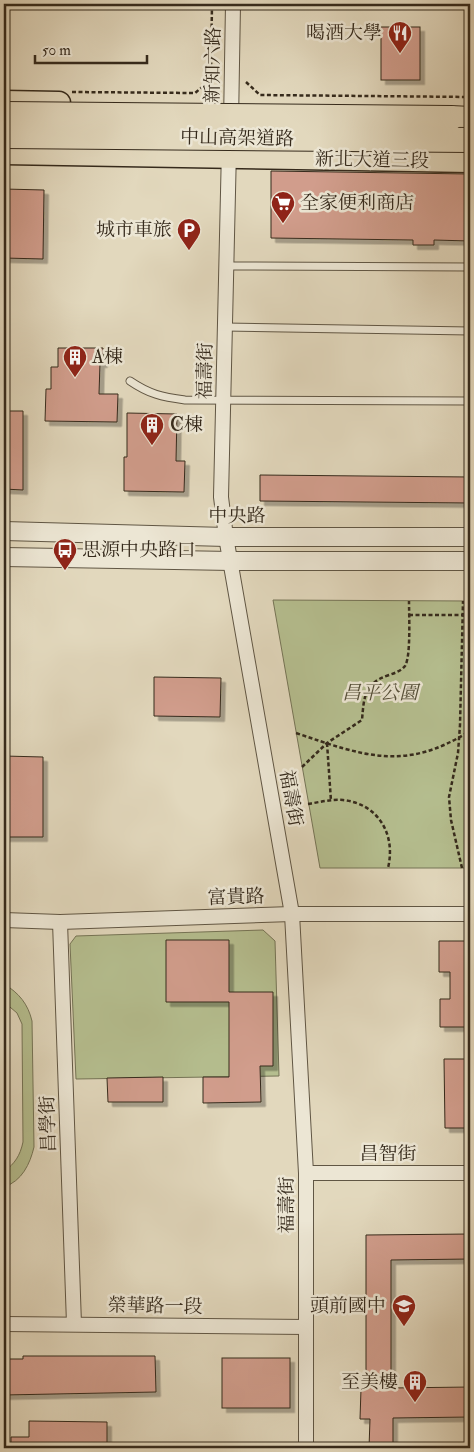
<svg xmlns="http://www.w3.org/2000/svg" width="474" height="1452" font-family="'IM FELL Double Pica','Noto Serif TC',serif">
  <defs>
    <filter id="shadow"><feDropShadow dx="4.5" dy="4.5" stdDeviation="0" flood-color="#0004"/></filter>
  </defs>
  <rect width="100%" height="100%" fill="#e2d8bd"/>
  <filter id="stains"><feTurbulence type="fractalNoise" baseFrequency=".004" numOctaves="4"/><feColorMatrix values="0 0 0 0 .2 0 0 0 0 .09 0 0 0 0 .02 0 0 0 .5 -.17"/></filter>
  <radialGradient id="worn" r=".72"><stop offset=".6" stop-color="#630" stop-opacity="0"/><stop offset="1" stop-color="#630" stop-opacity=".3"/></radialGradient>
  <g fill="#b5be8f" stroke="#757456">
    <path d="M273,600l197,1v267h-150z"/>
    <path d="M263,930l12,11 4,135 -203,3 -6,-135 6,-8z"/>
    <path d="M4,984c15,9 24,20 28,37l2,126c-4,17 -12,34 -30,40v-15c11,-9 16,-16 19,-30l-1,-118 -5,-11 -13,-11z"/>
  </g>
  <g fill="#d19d8c" stroke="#352a1c" filter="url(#shadow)">
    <rect x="381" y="27" width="39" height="53"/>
    <path d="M271,171l197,3 -1,51 3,-1v17l-36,-1v5h-21v-5l-142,-2z"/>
    <path d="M4,189l40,1 -1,69 -39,-1z"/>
    <path d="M58,348h45v15h-3l-1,31h19l-1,28 -72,-1 1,-32h5v-22h7z"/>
    <path d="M4,411h19v79l-19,-1z"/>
    <path d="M127,413l50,1 -1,47h9l-1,31 -60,-1v-34h3z"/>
    <path d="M260,475l210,2v26l-210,-2z"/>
    <path d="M154,677l67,1 -1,39 -66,-1z"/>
    <path d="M4,756l39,1v80h-39z"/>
    <path d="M166,940h63v52h44v74h-13l1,36 -58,1v-26h26v-75h-63z"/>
    <path d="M439,941h31v86h-30v-28h10v-27h-11z"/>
    <path d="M444,1059h26v69h-25z"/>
    <path d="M163,1077v25h-55l-1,-24z"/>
    <path d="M470,1234v25l-79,1v128l79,-1v30l-77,1v30h-24l1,-29h-10l1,-30h5v-154z"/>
    <path d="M23,1356h132l1,36 -152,3v-36h19z"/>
    <rect x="222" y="1358" width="68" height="50"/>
    <path d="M29,1421l78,1v26h-96v-11h18z"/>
  </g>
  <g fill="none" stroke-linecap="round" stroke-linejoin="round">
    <g stroke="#605644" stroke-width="9">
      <g id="service">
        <path d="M226,266l244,1"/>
        <path d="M225,327l245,4"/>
        <path d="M130,381c19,13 32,16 55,19l285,1"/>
      </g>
    </g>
    <g stroke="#605644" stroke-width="16">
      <g id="minor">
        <path d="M231,123l2,-119"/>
        <path d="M229,149l-8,348 5,40 66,377 14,259v275"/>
        <path d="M4,920l56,2 232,-8h178"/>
        <path d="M60,922l14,402"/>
        <path d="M306,1173h164"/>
        <path d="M4,1324l302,3"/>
      </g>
    </g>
    <g stroke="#605644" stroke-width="20">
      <g id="tertiary">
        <path d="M4,531l222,6h244"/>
        <path d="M4,557l227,4h239"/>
      </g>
    </g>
    <g stroke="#352a1c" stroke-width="25">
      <g id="primary">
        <path d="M4,102l55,1"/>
        <path d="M4,153l466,8"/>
      </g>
    </g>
    <g stroke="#352a1c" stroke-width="26">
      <path id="trunk" d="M451,118l19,1"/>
    </g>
    <g stroke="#352a1c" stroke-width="2.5" stroke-dasharray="4 2.5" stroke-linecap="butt">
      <path d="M246,82l14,13 210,2"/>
      <path d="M72,92l123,1 13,-11 3,-9 1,-69"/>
      <path d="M409,615h53"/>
      <path d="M296,733c68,23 109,39 174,-2"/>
      <path d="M327,743l4,58"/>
      <path d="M302,767l25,-24 35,-23c2,-23 2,-37 27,-45 6,-2 12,-4 16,-9 6,-9 4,-52 4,-65"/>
      <path d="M308,804c12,-2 24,-5 35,-4 36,4 53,35 45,68"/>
      <path d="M462,868l-11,-48 -2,-23 9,-44 2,-28 3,-124"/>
    </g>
    <use href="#service" stroke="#ece6d4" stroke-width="7"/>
    <use href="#minor" stroke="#ece6d4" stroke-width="14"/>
    <use href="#tertiary" stroke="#ece6d4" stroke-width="18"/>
    <use href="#primary" stroke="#e2d8bd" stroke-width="22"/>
    <use href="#trunk" stroke="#e2d8bd" stroke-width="24"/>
    <g stroke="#352a1c" stroke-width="26" stroke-linecap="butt">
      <g id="trunk-bridge">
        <path d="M4,114l447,4"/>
        <path d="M4,136l466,4"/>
      </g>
    </g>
    <use href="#trunk-bridge" stroke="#e2d8bd" stroke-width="24"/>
  </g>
  <defs>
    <g id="restaurant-pin" transform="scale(1.25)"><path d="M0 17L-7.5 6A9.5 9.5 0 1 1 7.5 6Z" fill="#8f2418" stroke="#ece6d4"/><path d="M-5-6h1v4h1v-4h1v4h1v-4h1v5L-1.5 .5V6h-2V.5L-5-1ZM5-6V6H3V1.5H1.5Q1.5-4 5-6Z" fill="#fff"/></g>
    <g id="supermarket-pin" transform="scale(1.25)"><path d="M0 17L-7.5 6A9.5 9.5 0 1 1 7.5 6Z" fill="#8f2418" stroke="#ece6d4"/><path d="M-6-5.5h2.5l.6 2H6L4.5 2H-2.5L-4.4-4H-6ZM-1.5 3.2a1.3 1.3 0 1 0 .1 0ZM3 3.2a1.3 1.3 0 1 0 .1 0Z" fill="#fff"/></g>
    <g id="parking-pin" transform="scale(1.25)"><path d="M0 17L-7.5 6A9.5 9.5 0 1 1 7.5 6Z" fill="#8f2418" stroke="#ece6d4"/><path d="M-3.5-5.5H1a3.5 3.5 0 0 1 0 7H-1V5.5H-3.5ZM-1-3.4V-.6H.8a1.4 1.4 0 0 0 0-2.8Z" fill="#fff"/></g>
    <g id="building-pin" transform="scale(1.25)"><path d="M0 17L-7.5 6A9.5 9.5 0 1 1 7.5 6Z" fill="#8f2418" stroke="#ece6d4"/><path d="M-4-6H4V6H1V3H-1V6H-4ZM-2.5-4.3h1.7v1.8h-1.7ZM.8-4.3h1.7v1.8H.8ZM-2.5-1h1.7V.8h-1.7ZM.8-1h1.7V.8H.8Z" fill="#fff"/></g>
    <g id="bus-pin" transform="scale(1.25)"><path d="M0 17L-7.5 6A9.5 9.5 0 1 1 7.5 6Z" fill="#8f2418" stroke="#ece6d4"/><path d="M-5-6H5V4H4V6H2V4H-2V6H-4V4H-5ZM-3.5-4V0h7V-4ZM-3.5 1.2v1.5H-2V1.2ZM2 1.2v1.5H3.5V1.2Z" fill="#fff"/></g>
    <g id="school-pin" transform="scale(1.25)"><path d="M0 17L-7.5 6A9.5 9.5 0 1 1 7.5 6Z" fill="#8f2418" stroke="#ece6d4"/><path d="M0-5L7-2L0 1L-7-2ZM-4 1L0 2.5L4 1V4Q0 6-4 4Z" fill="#fff"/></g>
  </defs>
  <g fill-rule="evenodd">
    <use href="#restaurant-pin" x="400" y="33"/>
    <use href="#supermarket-pin" x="283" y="203"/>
    <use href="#parking-pin" x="189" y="230"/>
    <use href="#building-pin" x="75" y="357"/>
    <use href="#building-pin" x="152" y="425"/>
    <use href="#bus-pin" x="65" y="550"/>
    <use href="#school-pin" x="404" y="1306"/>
    <use href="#building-pin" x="415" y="1382"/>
  </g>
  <g text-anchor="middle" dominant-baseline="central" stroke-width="5" stroke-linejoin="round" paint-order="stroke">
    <g font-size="19" fill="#352a1c" stroke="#ece6d4" text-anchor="end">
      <text x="382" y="33">喝酒大學</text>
      <text x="300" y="203" text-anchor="start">全家便利商店</text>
      <text x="172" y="230">城市車旅</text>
      <text x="92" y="357" text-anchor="start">A棟</text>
      <text x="170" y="425" text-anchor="start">C棟</text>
      <text x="82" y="550" text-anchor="start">思源中央路口</text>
      <text x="386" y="1306">頭前國中</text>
      <text x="398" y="1382">至美樓</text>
    </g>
    <g font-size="19" fill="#352a1c" stroke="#ece6d4">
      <text transform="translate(213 65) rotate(-89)">新知六路</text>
      <text transform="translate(237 138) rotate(1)">中山高架道路</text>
      <text transform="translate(372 160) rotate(1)">新北大道三段</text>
      <text transform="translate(205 371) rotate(-89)">福壽街</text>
      <text x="237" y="516">中央路</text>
      <text transform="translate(291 798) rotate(80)">福壽街</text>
      <text transform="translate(236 897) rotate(-2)">富貴路</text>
      <text transform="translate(48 1124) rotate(-92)">昌學街</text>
      <text x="388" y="1154">昌智街</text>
      <text transform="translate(287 1205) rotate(-90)">福壽街</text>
      <text transform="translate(155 1306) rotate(1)">榮華路一段</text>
    </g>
    <g font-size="19" font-style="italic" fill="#554f39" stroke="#ece6d4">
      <text x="380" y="693">昌平公園</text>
    </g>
  </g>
  <rect width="474" height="1452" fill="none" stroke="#e2d8bd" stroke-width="20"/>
  <rect x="5" y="5" width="464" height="1442" fill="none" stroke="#352a1c" stroke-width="2.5"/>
  <rect x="10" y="10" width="454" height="1432" fill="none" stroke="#352a1c"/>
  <path d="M35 55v8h112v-8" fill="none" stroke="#352a1c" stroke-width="2.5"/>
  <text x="42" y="55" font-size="15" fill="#352a1c" stroke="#ece6d4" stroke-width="4" paint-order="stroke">50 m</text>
  <rect width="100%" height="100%" filter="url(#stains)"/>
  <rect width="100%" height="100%" fill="url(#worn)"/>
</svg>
